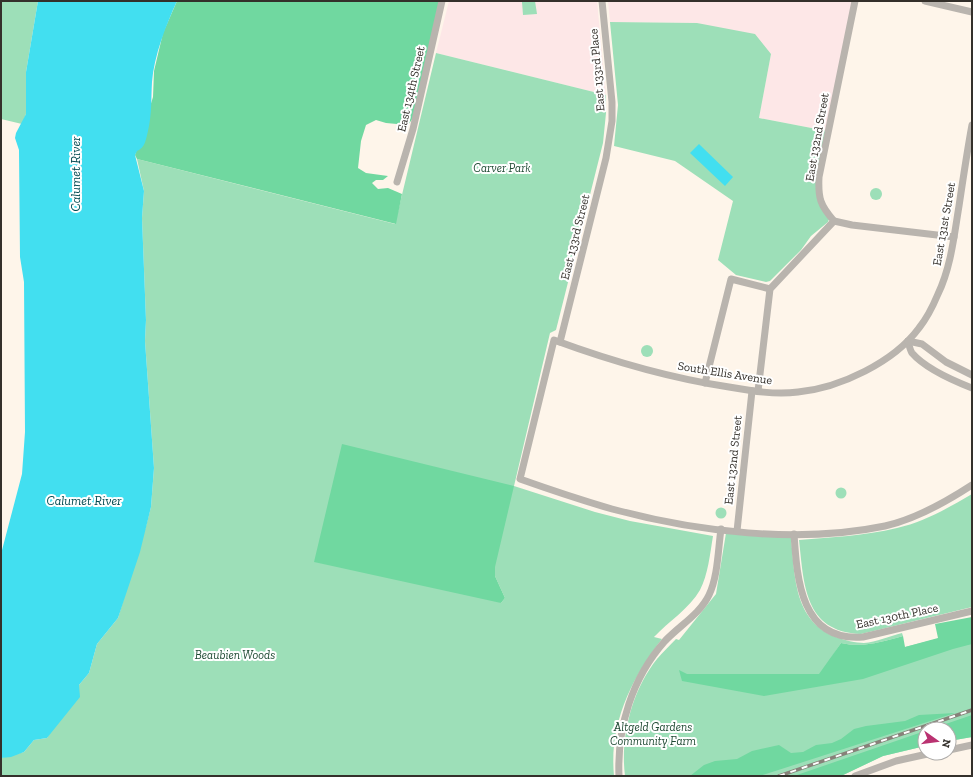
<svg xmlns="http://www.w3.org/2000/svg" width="973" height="777" font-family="'Zilla Slab',serif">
  <rect width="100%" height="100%" fill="#fef5ea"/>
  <g fill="#fde7e7">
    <path d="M449,1h148l9,94 -170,-42z"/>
    <path d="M608,1h245l-26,130 -68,-13 12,-64 -74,-31 -87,-1z"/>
  </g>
  <g fill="#9ddfb8" fill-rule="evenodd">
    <path d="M1,1h37l-12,71v42l-4,10 -21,-5z"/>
    <path d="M535,1l2,13 -14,1 -1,-13z"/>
    <path d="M610,22l87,1 58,11 16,20 -12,64 68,13 -10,46 12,42 -1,3 -17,14 -10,14 -31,31 -4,1 -30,-7 -18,-15 15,-59 -58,-40 -61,-15 4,-41z"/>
    <path d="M436,53l170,42v18l-3,30 -47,187 -6,3 -36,153 81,26 35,9 83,15c-3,18 -5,39 -13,54 -10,18 -32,32 -46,47l8,2c-31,40 -53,85 -48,137h-613v-18l23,-6 10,-12 13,-2 32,-53 10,-12 8,-29 21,-26 28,-92 5,-19 3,-39 -9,-127 1,-21 -4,-102 2,-27 -7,-32 258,65zM342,444l153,123v9l10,22 -4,5z"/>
    <circle cx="876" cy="194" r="6"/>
    <circle cx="647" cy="351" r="6"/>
    <circle cx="841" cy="493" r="5.5"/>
    <path d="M972,494v113l-111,27c-57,-2 -57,-50 -62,-94 33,-3 65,-4 98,-12 27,-6 51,-20 75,-34z"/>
    <circle cx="721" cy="513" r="5.5"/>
    <path d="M726,533l65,5c4,39 3,83 45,99 8,3 20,6 28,6 12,-1 26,-7 38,-10l1,3c-22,6 -40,12 -62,7l-10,15 74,-11 67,-17v107l-23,4v-12h-24v17l-42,10 -42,20h-216c-5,-39 7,-86 32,-117 6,-7 13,-14 19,-20l3,1 37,-46z"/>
  </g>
  <g fill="#70d8a0">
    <path d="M177,1h263l-27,117 -5,7 -22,-2 -10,-3 -10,5 -5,16 -3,27 8,5 22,3 -5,4h-7l-4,3 6,6 10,-1 14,6 -6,30 -259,-65 -2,-4 18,-58 1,-26 9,-38z"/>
    <path d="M342,444l172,42 -19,81v9l10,22 -4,5 -187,-41z"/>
    <path d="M972,617v27l-19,5 -90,30 -99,17 -82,-15 -3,-11 8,4h132l22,-31c22,5 40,-1 62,-7l2,11 33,-9 -3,-14z"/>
    <path d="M955,713l-195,63h-70l14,-11 11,-4 22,-2 15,-8 27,-6 12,8 12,-1 13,-7 16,-2 9,-4 13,-10 12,-3 39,-5 14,-6z"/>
    <path d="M972,715v22l-23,4v-12h-18z"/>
    <path d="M925,731v15l-42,10 -42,20h-47z"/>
  </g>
  <g fill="#42dff0">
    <path d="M38,1h139c-11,24 -23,55 -25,81 -1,17 0,32 -4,49 -2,8 -3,17 -11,20l-2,4 9,36 -2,27 4,102 -1,21 9,127 -3,39 -11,45 -22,66 -21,26 -8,29 -10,12 1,12 -33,41 -13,2 -10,12 -13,5 -10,1v-204l21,-80 3,-42 -1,-150 -4,-25 -1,-107 -4,-12 1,-5 10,-19v-42z"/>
    <path d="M699,144l34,33 -8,9 -35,-33z"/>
  </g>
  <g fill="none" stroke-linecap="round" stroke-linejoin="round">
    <g stroke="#b9b4ae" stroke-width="7">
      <path d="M925,1l47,11"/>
      <path d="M972,125c-5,27 -9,54 -13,81 -5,30 -8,61 -21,88 -5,12 -11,24 -19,34 -25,34 -79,60 -121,64 -23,3 -46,-1 -69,-5 -60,-9 -118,-26 -175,-47l-34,139c31,11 61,21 92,30 85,23 187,35 273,17 31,-7 61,-24 87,-41"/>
      <path d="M397,182l16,-53 29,-128"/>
      <path d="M834,221l18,4 102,12"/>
      <path d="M908,341c1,4 2,9 4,12 13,15 42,28 60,35"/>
      <path d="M908,341l14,3 24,18 26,13"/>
      <path d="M560,342l46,-184 6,-37v-19l-10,-101"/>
      <path d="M705,383l26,-104 39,10"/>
      <path d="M758,391l12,-102 64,-68c-14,-16 -16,-23 -15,-44l36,-176"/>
      <path d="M737,531l15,-140"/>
      <path d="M794,534c3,46 7,108 69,103l109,-26"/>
      <path d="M949,750l23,-5"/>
      <path d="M619,776c-2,-49 13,-98 46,-135 14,-15 35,-27 44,-46 9,-19 9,-45 12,-66"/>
      <path d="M855,776l41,-15 36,-8"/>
    </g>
    <g stroke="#878179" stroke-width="3.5">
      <path id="rail" d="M779,776l193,-66"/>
    </g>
    <use href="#rail" stroke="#fff" stroke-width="2" stroke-dasharray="6" stroke-linecap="butt"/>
  </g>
  <g text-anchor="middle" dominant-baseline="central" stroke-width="4" stroke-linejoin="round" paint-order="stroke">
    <g font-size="12" fill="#34302b" stroke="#fff">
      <text transform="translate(597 70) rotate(-95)">East 133rd Place</text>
      <text transform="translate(411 89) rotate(-77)">East 134th Street</text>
      <text transform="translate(817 137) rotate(-80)">East 132nd Street</text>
      <text transform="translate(944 224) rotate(-80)">East 131st Street</text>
      <text transform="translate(575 237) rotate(-76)">East 133rd Street</text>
      <text transform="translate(725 373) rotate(9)">South Ellis Avenue</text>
      <text transform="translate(733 460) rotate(-84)">East 132nd Street</text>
      <text transform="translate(897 616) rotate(-12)">East 130th Place</text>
    </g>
    <g font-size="12" font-style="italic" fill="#1f4a33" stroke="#fff">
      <text x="502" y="168">Carver Park</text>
      <text x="235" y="655">Beaubien Woods</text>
      <text x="653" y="727">Altgeld Gardens<tspan x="653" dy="14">Community Farm</tspan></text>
    </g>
    <g font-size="13" font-style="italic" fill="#014950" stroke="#fff">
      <text transform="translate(75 174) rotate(-90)">Calumet River</text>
      <text x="84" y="500">Calumet River</text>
    </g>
  </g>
  <rect width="973" height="777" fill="none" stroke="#34302b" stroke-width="4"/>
  <g transform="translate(937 741) rotate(104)"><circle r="19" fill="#ffffff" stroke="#aeacaa"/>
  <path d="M0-3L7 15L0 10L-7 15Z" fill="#ba3271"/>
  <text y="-6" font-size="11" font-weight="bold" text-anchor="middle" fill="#34302b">N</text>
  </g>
</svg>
